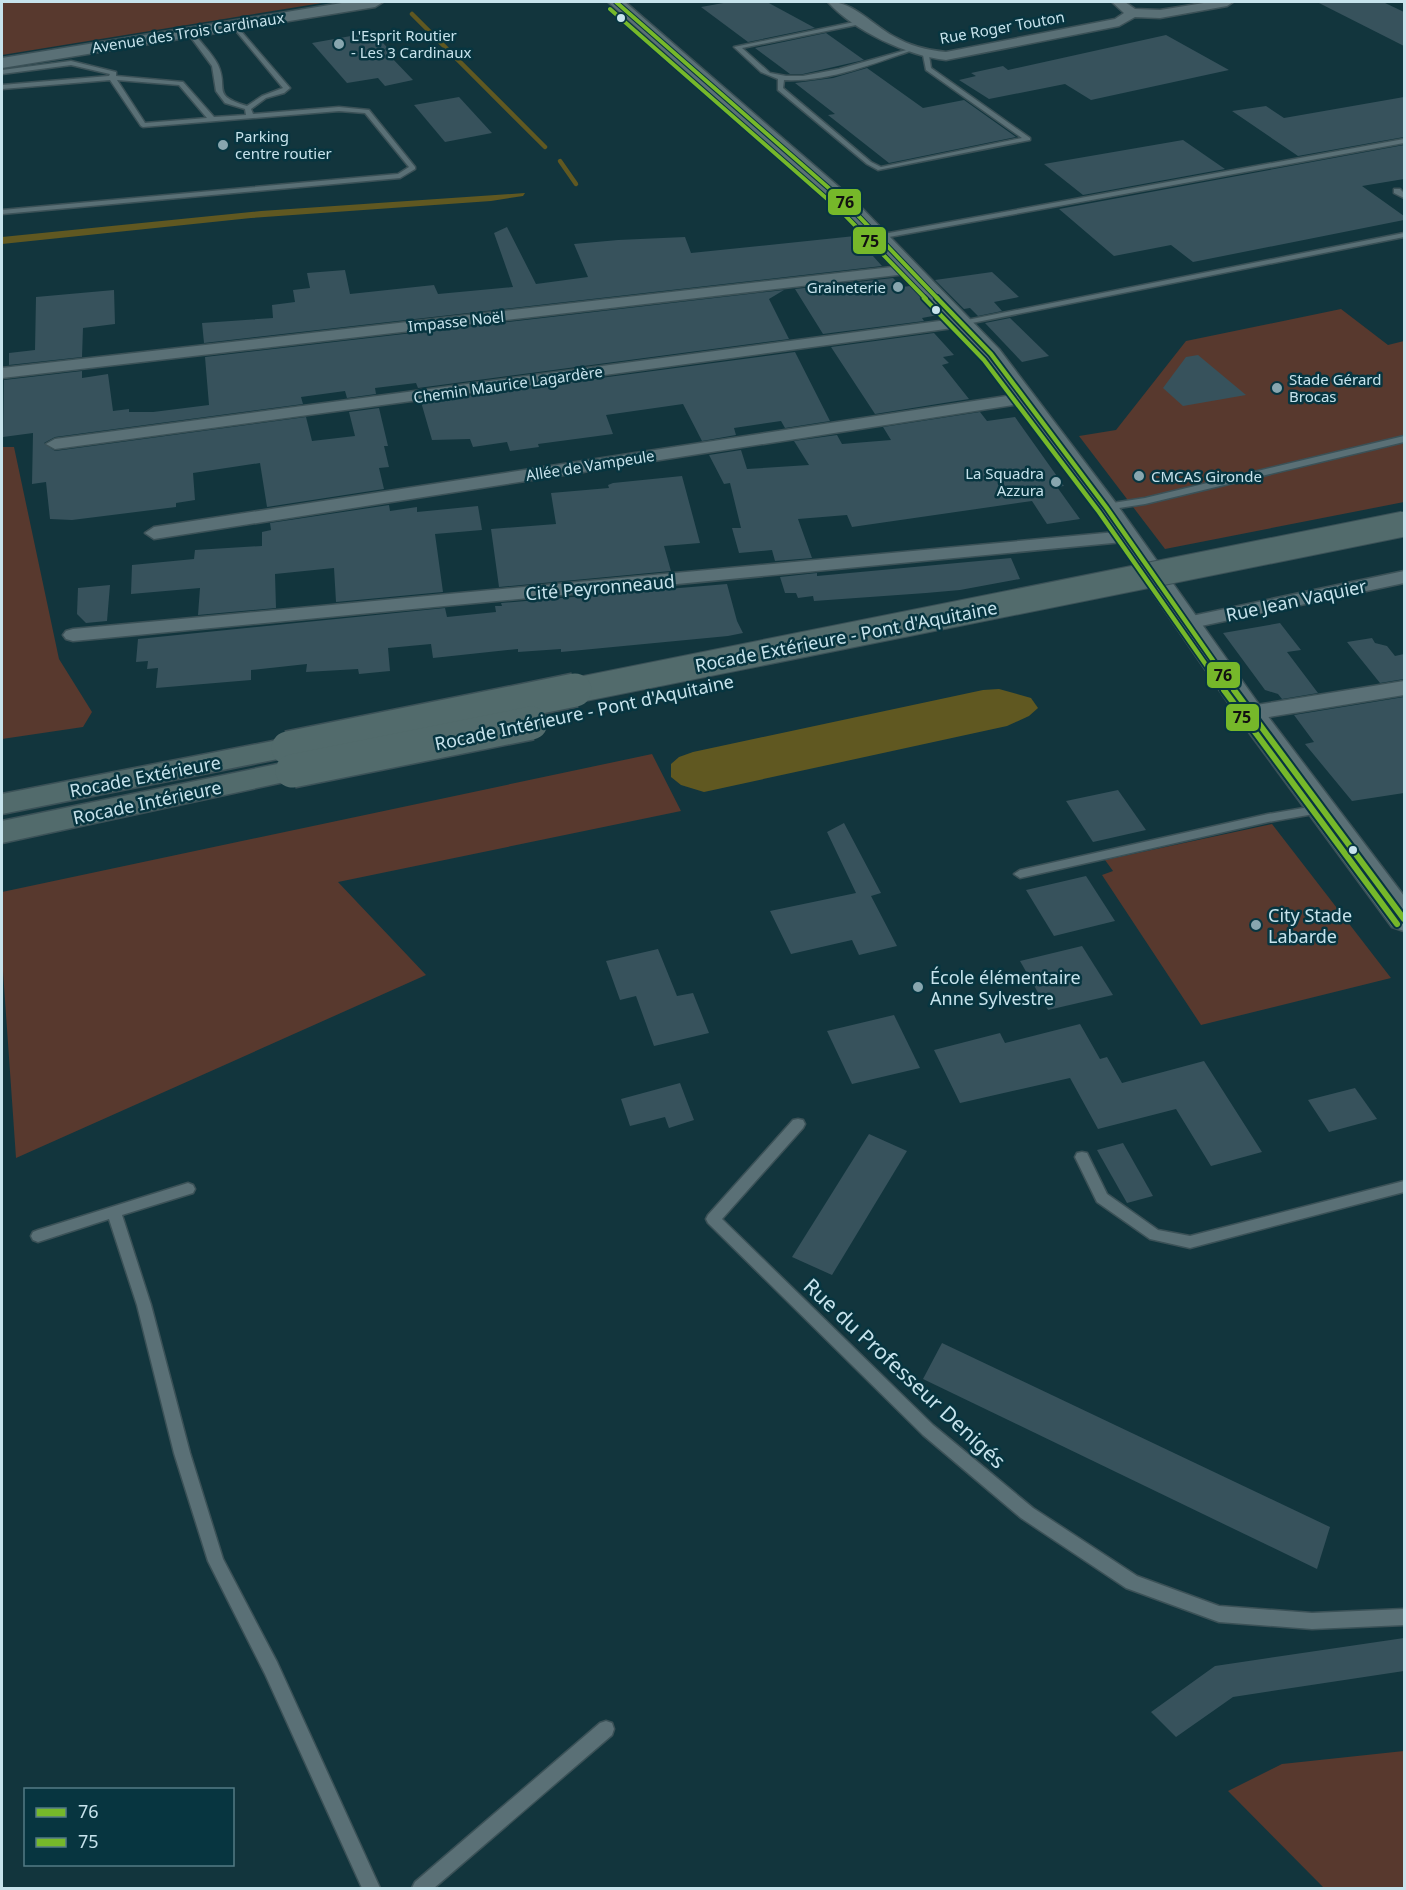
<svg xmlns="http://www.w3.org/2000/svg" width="1406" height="1890" font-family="'Noto Sans',sans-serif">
  <rect width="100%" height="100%" fill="#12353d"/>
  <g fill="#58392e">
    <path d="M2,2h326l-326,53z"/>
    <path d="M1341,309l47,36 16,-4v161l-239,47 -86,-113 37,-6 70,-89z"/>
    <path d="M2,447h12l45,212 33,53 -9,15 -81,12z"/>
    <path d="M652,754l29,57 -343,71 88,93 -410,183 -14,-201v-65z"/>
    <path d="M1272,824l119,154 -190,47 -99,-150 11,-4 -8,-11z"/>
    <path d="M1404,1751v137h-80l-96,-97 54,-27z"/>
  </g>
  <g fill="#605821">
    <path d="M525,193l-2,3 -32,5 -240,17 -249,26v-7l259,-26z"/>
    <path d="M999,689l32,9 7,10 -9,8 -22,10 -303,66 -23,-7 -10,-8v-13l8,-7 14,-5 290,-62z"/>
  </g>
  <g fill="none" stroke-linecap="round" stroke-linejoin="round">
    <g stroke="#605821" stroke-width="4.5">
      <path d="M412,14l133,133"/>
      <path d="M560,161l16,23"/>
    </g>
  </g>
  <g fill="#37525c">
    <path d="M729,2h38l48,26 -67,14 -47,-35z"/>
    <path d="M1317,2h66l21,10v34z"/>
    <path d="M373,32l21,23 -4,1 23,24 -28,6 -7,-8 -31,5 -35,-40z"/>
    <path d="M826,33l38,27 -61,14h-13l-35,-26z"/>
    <path d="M1166,35l63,35 -138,30 -26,-16 -76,15 -30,-19 17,-4 -5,-3 32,-7 5,4z"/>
    <path d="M867,68l56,40 41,-8 52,37 -127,26 -61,-48 7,-1 -40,-31 38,-5z"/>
    <path d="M459,97l33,36 -47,9 -31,-37z"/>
    <path d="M1404,97v40l-106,19 -66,-45 34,-5 18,12z"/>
    <path d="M1183,140l42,29 -142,26 -39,-31z"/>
    <path d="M1404,145v34l-42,7 42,30v4l-211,42 -22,-17 -57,11 -55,-47z"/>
    <path d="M507,227l29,57 52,-7 -14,-33 44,-4 67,-3 6,16 164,-17 27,30 -678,77 -2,-20 71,-5 -1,-13 23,-3 -2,-12 17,-2 -3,-15 38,-3 5,24 84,-9 4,9 75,-7 -19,-54z"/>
    <path d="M992,272l27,25 -25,5 8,9 -24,5 -8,-8 -6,1 -29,-29z"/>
    <path d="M893,278l9,9 8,-1 28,29 -16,3 2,3 -101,13 -28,-45z"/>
    <path d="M114,290l1,34 -32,4 -1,29 -73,8v-12l26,-3 1,-53z"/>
    <path d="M784,290l-15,9 20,40 -371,49 -2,-5 -41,5 1,6 -29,4 -2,-7 -44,6 2,7 -248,33 -11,6 11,8 251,-34 6,24 43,-5 -6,-24 30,-4 9,38h-4l5,21 -10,1 5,21 -117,18 -7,-44 -67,10 2,27 -19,3v4l-104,13 -22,-1 -4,-37 -14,2 1,-51 -30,4 1,-57 78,-9v7l26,-4 5,37 16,-2v3h24l56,-7 -4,-48z"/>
    <path d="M1010,318l39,38 -27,6 -37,-39z"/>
    <path d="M934,333l20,22 -11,2 6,6 -7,2 27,34 -94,15 -44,-67z"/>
    <path d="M795,352l35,69 -45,7 -4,-7 -47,7 2,7 -34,6 -19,-37 -77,11 7,19 -75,10 1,3 -29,4 -3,-9 -34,5 -3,-8 -38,1 -11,-38z"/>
    <path d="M1198,355l48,40 -63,11 -20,-18 23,-31z"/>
    <path d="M980,412l7,9 28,-4 49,69 -7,1 23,32 -33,5 -15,-23 -180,26 -5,-12 -49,4 14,39 -37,3 -3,-11 -33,3 -7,-25h9l-11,-45 -6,1 -15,-29 32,-5 6,19 62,-4 -15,-24 43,-6 5,9 49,-4 -8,-13z"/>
    <path d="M682,476l18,67 -36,3 7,25 -172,16 -8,-58 65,-5 -5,-31 58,-5 -1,-3 5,-2z"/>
    <path d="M389,505l1,6 27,-4v5l61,-6 4,24 -47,4 8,58 -107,10 -2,-34 -59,6 1,34 -78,7 2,-27 -69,6 1,-29 62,-6 1,-9 67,-4v-14l9,-2 -1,-7z"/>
    <path d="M1011,558l9,21 -60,11 -34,3 -112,8 -1,-5 -15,2 -2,-5h-11l-5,-16 37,-4v3z"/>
    <path d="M727,584l10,37 6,12 -15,3 -167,16v-3l-43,3v-3l-85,9 -2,-14 -43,4 2,23 -31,3 -1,-5 -52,3 1,-8 -56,6v10l-95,8 2,-20 -11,1 1,-8 -12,1 2,-23 307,-31 2,9 49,-5 -1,-6h7l-1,-3z"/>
    <path d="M110,585l-3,36 -21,2 -9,-9 1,-26z"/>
    <path d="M1280,623l21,27 -14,2 31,41 -36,6 -4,-5 -13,-4 -42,-57z"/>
    <path d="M1372,638l3,5 12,3 8,10 9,-2v25l-24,4 -33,-41z"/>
    <path d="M1404,697v96l-52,8 -47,-57 9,-2 -20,-27z"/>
    <path d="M1118,790l28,40 -53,12 -27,-41z"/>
    <path d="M844,823l37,70 -10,3 26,50 -38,9 -7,-15 -61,14 -21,-43 86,-18 -29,-61z"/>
    <path d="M1086,876l29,45 -61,15 -28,-46z"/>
    <path d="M1082,946l31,49 -65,15 -28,-49z"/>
    <path d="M658,949l19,47 16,-3 16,40 -55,13 -18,-50 -16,4 -14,-39z"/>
    <path d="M894,1015l26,53 -68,16 -25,-53z"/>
    <path d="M1080,1024l20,35 7,-2 15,26 82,-22 58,91 -51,14 -35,-57 -78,20 -28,-51 -110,25 -26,-53 66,-17 5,10z"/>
    <path d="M680,1083l14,37 -25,8 -4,-11 -35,9 -9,-27z"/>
    <path d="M1355,1088l22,31 -48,13 -21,-32z"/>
    <path d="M869,1134l38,17 -75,124 -40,-18z"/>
    <path d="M1123,1143l30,53 -26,7 -30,-53z"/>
    <path d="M942,1343l388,184 -13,42 -394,-190z"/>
    <path d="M1404,1638v33l-171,26 -57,40 -25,-25 64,-46z"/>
  </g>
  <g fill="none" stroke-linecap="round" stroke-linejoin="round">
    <g stroke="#3b5157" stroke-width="3">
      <g id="lane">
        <path d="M864,20l2,3 -124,25 28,25 16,3h17l36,-7 71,-20v2c-40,14 -83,31 -126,29l-1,8 88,74 10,5 141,-29 -96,-68 -3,-15 3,-2 3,2 2,13 99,70v2l-152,30 -11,-6 -89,-74v-11l-17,-7 -27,-25z"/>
        <path d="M234,23l56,65 -6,5 -18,5 -15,11 2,5 86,-7 30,3 46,57v2l-15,9 -398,36v-4l396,-36 11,-7 -44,-54 -26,-2 -196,16 -2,-1 -31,-46 -108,9v-4l107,-9 1,-2 -39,-9 -69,9v-4l69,-9 45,11v4l67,6 31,35 32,-2 -1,-6 -20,-6 -9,-12 -4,-25 -25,-34 5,-1c8,11 20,22 26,34 11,24 -8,30 29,41l15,-10 21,-8 -51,-62zM117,80l62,5 28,33 -62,5z"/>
        <path d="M1404,139v4l-526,96 -4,-2 4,-2z"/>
        <path d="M1394,189h6l4,4v5l-10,-5z"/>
        <path d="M1404,233v4l-442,88 -4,-2 4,-2z"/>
        <path d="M1404,436v6l-259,62 -39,6 -5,-3 5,-3 39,-6z"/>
        <path d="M1321,805l6,4 -2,3 -57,10 -248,56 -6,-4 6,-4 248,-56z"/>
        <path d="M798,1119l5,1 2,4 -2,4 -81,91 211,206 100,83 104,68 82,30 93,7 92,-4v16l-92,4 -93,-7 -93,-34 -105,-70 -98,-83 -215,-212 -2,-4 2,-4 85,-95z"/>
        <path d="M1082,1152l5,1 20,41 51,36 32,6 214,-55v11l-214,56 -40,-9 -53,-37 -22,-45 2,-4z"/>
        <path d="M188,1183l5,2 2,4 -2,4 -71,22 29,90 39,148 33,106 54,103 103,226h-18l-97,-214 -57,-113 -34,-108 -37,-148 -28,-86 -71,23 -5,-2 -2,-4 2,-4 5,-2z"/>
        <path d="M606,1721l6,2 2,6 -2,6 -178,153h-22l3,-6 185,-159z"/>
      </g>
    </g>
    <g stroke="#3b5157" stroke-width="3">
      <g id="street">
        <path d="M828,2c23,-2 45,23 65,34 17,10 33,14 53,16l169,-33 9,-6 -12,-11h13l10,7 25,1 50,-8h23l-6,4 -67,12 -25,-1 -16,9 -173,34c-38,-4 -92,-29 -118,-58z"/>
        <path d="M910,265l5,2 3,3 -3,3 -913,105v-10z"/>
        <path d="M962,318l8,5 -2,3 -913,123 -9,-5 9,-5z"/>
        <path d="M1026,393l6,1 3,4 -3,4 -878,137 -9,-6 9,-6z"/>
        <path d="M1127,531l7,2 2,4 -2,4 -1061,100 -7,-2 -3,-4 3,-4 7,-2z"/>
        <path d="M1404,571v12l-217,46 -7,-2 -3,-4 3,-4 7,-2z"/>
        <path d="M1404,681v14l-154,25 -7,-2 -4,-5 4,-5 7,-2z"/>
      </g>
    </g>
    <g stroke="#3b5157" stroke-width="3">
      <g id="secondary">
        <path d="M348,2h35l-8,5 -373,61v-10z"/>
        <path d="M608,2h17l229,198 145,149 116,153 145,204 144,190v35l-12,-4 -152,-207 -143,-208 -114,-153 -143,-151z"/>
      </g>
    </g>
    <g stroke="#3b5157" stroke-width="3">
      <g id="highway">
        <path d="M288,738l10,3 5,7 -5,7 -296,59v-20z"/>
        <path d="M292,761l11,3 4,7 -4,7 -301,65v-22z"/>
      </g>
    </g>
    <use href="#lane" fill="#5a7076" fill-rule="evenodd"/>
    <use href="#street" fill="#5a7076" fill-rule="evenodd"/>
    <use href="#secondary" fill="#5a7076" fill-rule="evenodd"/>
    <use href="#highway" fill="#526b6c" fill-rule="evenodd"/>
    <g stroke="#3b5157" stroke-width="27" stroke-linecap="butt">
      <path id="highway-bridge-far1" d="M567,692l837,-168"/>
    </g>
    <g stroke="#3b5157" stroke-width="36" stroke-linecap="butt">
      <g id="highway-bridge">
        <path d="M288,748l287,-58"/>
        <path d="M292,771l239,-48"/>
      </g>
    </g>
    <use href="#highway-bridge-far1" stroke="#526b6c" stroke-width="25"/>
    <use href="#highway-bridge" stroke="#526b6c" stroke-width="33"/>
    <g stroke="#073540" stroke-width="6">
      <path id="bus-1-far2" d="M616,2l231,202 91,95"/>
    </g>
    <g stroke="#073540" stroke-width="8">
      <path id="bus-1-far1" d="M937,298l54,56 115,153 129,185"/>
    </g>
    <g stroke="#073540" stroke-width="10">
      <path id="bus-1" d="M1234,690l170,229"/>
    </g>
    <g stroke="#073540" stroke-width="6">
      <path id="bus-2-far2" d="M610,9l231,202 85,88"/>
    </g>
    <g stroke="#073540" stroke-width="8">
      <path id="bus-2-far1" d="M924,298l60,62 115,152 126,180"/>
    </g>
    <g stroke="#073540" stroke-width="10">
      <path id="bus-2" d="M1224,690l173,234"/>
    </g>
    <use href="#bus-1-far2" stroke="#76b82a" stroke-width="4"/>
    <use href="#bus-1-far1" stroke="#76b82a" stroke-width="4.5"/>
    <use href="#bus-1" stroke="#76b82a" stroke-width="6"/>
    <use href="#bus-2-far2" stroke="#76b82a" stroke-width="4"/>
    <use href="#bus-2-far1" stroke="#76b82a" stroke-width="4.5"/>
    <use href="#bus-2" stroke="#76b82a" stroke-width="6"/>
  </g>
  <g fill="#c7e3ec" stroke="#073540" stroke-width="2">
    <circle cx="621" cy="18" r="5"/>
    <circle cx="936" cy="310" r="5"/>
    <circle cx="1353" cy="850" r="5"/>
  </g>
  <g fill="#88a6af" stroke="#073540" stroke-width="2">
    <circle cx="339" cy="44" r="6"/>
    <circle cx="223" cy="145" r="6"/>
    <circle cx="898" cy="287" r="6"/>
    <circle cx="1277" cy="388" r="6"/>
    <circle cx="1139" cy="476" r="6"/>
    <circle cx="1056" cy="482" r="6"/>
    <circle cx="1256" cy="925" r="6"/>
    <circle cx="918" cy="987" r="6"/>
  </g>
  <g text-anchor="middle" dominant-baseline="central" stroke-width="5" stroke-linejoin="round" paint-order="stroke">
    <g font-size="15" fill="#c7e3ec" stroke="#073540">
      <text transform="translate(1002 27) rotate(-10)">Rue Roger Touton</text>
      <text transform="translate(188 32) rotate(-9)">Avenue des Trois Cardinaux</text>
      <text transform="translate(456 321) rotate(-6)">Impasse Noël</text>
      <text transform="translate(508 384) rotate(-8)">Chemin Maurice Lagardère</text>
      <text transform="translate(590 465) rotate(-9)">Allée de Vampeule</text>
    </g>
    <g font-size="15" fill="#c7e3ec" stroke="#073540" text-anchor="start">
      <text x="351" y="35">L'Esprit Routier<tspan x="351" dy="17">- Les 3 Cardinaux</tspan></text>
      <text x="235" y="136">Parking<tspan x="235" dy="17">centre routier</tspan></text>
      <text x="886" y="287" text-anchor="end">Graineterie</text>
      <text x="1289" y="379">Stade Gérard<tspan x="1289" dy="17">Brocas</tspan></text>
      <text x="1044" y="473" text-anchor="end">La Squadra<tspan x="1044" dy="17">Azzura</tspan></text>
      <text x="1151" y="476">CMCAS Gironde</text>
    </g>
    <g font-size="18" fill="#c7e3ec" stroke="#073540">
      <text transform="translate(600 587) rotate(-5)">Cité Peyronneaud</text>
      <text transform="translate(1296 600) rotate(-12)">Rue Jean Vaquier</text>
      <text transform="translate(846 636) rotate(-11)">Rocade Extérieure - Pont d'Aquitaine</text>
      <text transform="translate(584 712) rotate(-12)">Rocade Intérieure - Pont d'Aquitaine</text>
      <text transform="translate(145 776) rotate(-11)">Rocade Extérieure</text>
      <text transform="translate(147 802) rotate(-12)">Rocade Intérieure</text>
    </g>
    <g font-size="18" fill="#c7e3ec" stroke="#073540" text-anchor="start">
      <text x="1268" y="915">City Stade<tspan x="1268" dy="21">Labarde</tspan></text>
      <text x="930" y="977">École élémentaire<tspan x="930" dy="21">Anne Sylvestre</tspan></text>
    </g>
    <g font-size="21" fill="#c7e3ec" stroke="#073540">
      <text transform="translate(905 1373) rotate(43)">Rue du Professeur Denigés</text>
    </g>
  </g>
  <g stroke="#073540" stroke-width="2">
    <rect x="827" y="188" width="35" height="28" rx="6" fill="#76b82a"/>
    <rect x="852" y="226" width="35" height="29" rx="6" fill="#76b82a"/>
    <rect x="1206" y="661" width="35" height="28" rx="6" fill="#76b82a"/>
    <rect x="1225" y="703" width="35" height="29" rx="6" fill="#76b82a"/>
  </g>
  <g font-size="16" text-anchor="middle" font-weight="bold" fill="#111">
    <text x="845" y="208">76</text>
    <text x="870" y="247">75</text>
    <text x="1223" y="681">76</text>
    <text x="1242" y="723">75</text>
  </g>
  <rect width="1406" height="1890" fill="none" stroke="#c7e3ec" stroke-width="6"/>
  <rect x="24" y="1788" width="210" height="78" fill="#073540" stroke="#547b85" stroke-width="1.5"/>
  <rect x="36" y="1808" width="30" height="9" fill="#76b82a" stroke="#547b85" stroke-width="1.5"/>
  <text x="78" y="1818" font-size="18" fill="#c7e3ec">76</text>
  <rect x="36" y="1838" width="30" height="9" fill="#76b82a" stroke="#547b85" stroke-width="1.5"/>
  <text x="78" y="1848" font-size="18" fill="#c7e3ec">75</text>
</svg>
